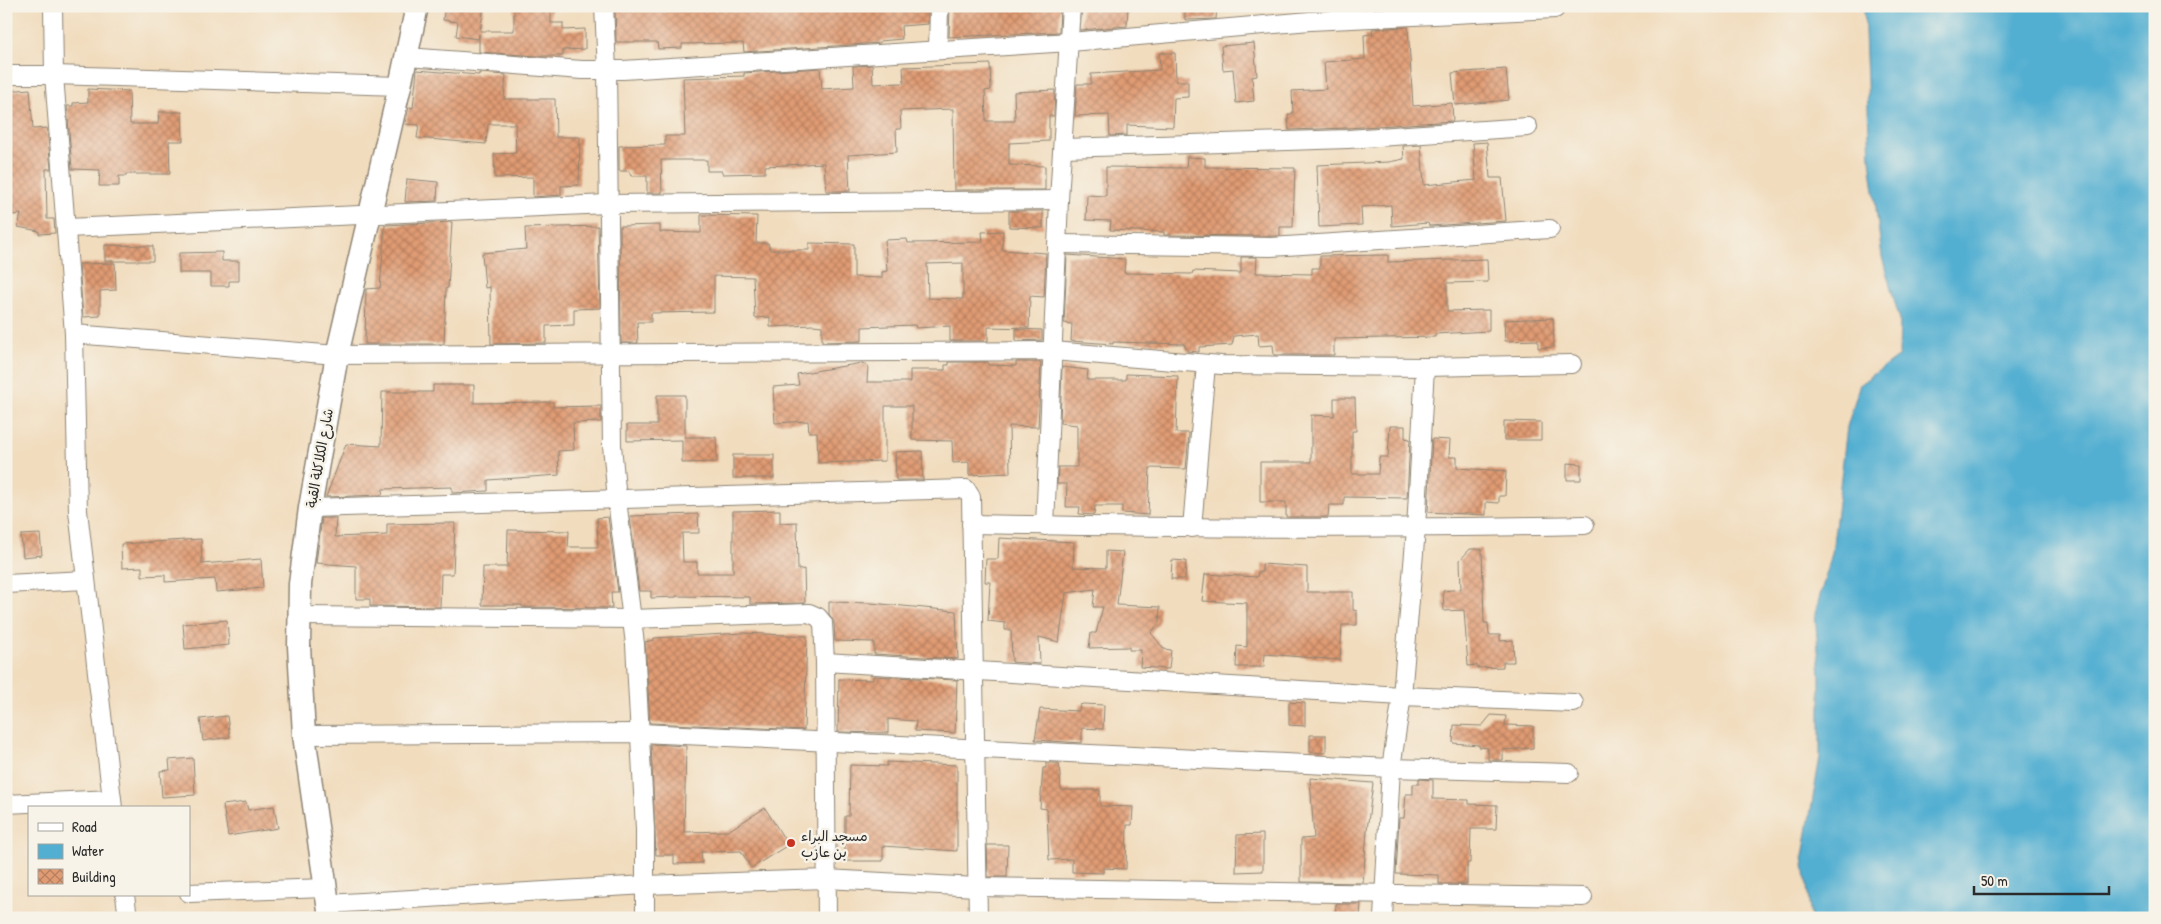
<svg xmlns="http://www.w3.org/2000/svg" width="2161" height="924" font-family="'Patrick Hand','Playpen Sans Arabic',sans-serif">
  <defs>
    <pattern id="building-cross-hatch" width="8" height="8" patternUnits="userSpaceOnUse" patternTransform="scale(1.25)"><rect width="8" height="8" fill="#e09b73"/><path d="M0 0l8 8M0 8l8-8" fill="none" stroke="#b67f5f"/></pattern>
  </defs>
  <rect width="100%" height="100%" fill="#f7f3e8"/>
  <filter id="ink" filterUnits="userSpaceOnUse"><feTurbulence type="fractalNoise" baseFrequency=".02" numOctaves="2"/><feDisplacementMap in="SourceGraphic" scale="10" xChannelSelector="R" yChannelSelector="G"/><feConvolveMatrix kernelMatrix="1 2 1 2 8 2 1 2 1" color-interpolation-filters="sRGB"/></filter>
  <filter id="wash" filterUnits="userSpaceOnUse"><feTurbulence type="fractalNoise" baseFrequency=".0096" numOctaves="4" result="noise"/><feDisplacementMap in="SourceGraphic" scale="20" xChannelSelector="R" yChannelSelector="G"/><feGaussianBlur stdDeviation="1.12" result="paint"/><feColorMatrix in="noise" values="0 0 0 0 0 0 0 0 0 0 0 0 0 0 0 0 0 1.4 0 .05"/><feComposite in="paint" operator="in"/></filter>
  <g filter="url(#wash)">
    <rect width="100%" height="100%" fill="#f1dcbd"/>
    <path fill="#53afd1" stroke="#3f6d7e" d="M1864,6h291v912h-344l-8,-62 17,-99v-82l-5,-62 17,-60 15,-126 13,-43 39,-28 1,-36 -18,-63 -12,-98z"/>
    <g id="blocks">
      <g fill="url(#building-cross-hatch)" fill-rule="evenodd">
        <path d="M445,6h39l-4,25h34v-25h37v17h12v7l22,-1v20l-22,1v6h-27l-57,-4v-18l-1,5 -22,-3 2,-14 -15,-2z"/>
        <path d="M615,6h313v18l-27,2 1,13 -22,2v2l-136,9 -1,-9 -61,1v4l-24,1 -1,-7h-41z"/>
        <path d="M950,6h110l-1,26 -110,5z"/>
        <path d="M1082,6h46l-1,20 -47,4z"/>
        <path d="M1185,6h32l-1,13 -31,1z"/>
        <path d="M1408,27l5,79 39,-3 1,18 -106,7 -58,2 -1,-15 5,-2 -1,-22 34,-2 -2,-27 41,-3 -1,-24 9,-1 -1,-5z"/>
        <path d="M1254,43l3,33 -5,1 2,24 -18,2 -3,-34 -10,1 -2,-24z"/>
        <path d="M1159,53h16l1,28h12v16l-14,1 -1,29 -46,-2v10l-17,1 -1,-21 -34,1 2,-32h14v-10l69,-4z"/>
        <path d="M990,64l1,26 -6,1 1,30h29l-1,-29 41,-2 -1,26h-5v25l-40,2v22l36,1v24h-91l-1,-81 -53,2 1,18h-5l1,23 -49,3 2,36h-24l-2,-28 -59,3v7l-43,1v-3h-15v-11h-46l1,33h-15v-17h-16l-2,-5h-10v-25l46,-1v-9h20l-2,-58 61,-2v-3l76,-5 2,21 32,-2 -1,-21 19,-1 1,19 31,-1 -1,-16z"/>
        <path d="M1506,69l3,31 -54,5 -3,-32z"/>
        <path d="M417,70l62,5v-2l27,2 -2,24h51l1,38h24l-1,48 -18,1v9l-28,2v-20l-38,1 -1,-24 22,-1 -1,-29h-27l-2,20 -69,-6 2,-13 -14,-1 4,-17 4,1z"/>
        <path d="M30,89l3,40 14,-1 4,41h-5l1,50h7l1,14 -16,1v-3l-21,-4 3,-13 -8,1 -1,-8h-6v-116z"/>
        <path d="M88,89l41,2 1,33h28l1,-12h23l1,29h-14l1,33h-44v2h-7v10h-20l1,-16 -28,-1 -5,-63h6v-3l15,-1z"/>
        <path d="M1487,142l3,36h12l4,43 -77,5 -1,-3 -36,3 -1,-21 -30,2 1,18 -43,2 -2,-62 72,-3 15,-3 -1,-13 18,-1 3,40 52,-5 -3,-37z"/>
        <path d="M1187,157l18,1v9l90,1 -2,59h-13v9h-9l-107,-1v-3l-54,-2 1,-9 -25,-1 1,-25 19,1v-29l80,1z"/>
        <path d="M407,179l31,3 -1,19 -32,1z"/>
        <path d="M1009,211h34v17l-34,-1z"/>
        <path d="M701,215l56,1 -1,27h12l2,7h39v-7l45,1v33l28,1v-6l5,-1 -2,-31 22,-1 1,4 75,-1 -1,-10 21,-1 -1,19 44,3 -2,44 -14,-1 -1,32 -41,-1v14h-38v-15l-34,2 -1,-3 -53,2v14l-40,1v-16l-9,-1 -43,2v-10l-15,1 -2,-41 -39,-1v36l-63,1v9h-14l1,21h-17l-1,-117 40,-1v7l41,1zM963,263v36l-35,-1 -1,-34z"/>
        <path d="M452,222l-4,66h-2l-2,56h-79l1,-55 14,-1 5,-63z"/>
        <path d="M598,226l2,82 -26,1v16l-28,1v17l-55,1 -1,-57 -5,1 -3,-35 44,-4 -1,-21z"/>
        <path d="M105,245l48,1v15h-48z"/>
        <path d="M222,252v9h17v20h-10v5h-18v-13h-32v-20z"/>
        <path d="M1067,255l58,4 -1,14 68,1 1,-3 48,2v-16h16l-1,16 56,1v-6h8v-12l68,-1v7l99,-3 1,23 -41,1v28l42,-1v21l-54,3v3l-101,2v16h-60l-1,-10 -14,1 -1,-12 -24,2 -2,9 -33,2v5l-12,-1 -3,-7 -71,-2v2l-42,-3 1,-17 -8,-1z"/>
        <path d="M115,263l1,27 -16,1v25l-17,1 -4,-53z"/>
        <path d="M1553,318l1,29 -16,1v-8l-33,1 -1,-21z"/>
        <path d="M1016,329l26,1v10l-26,1z"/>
        <path d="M949,362h39v3l28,1v-4h25l-3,65 -29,-1 1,47 -41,2v-13l-16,1 -1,-22 -40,-1v-34h-27v55l-67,2 -1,-31h-8l-1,-11 -33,2 -2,-36 26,-2 -2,-11 65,-11 6,2 -1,17h43v-12h35v-5h4z"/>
        <path d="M1062,367l26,3 -1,10h39v-6l52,2 -2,57h13l-3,36 -36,-1 -2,47 -26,-2v-7h-27l-1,9 -15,-1 1,-7h-14l1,-23h-10l1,-17h19v-42l-17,-2z"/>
        <path d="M433,385h41v18l79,-1v5l48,-1v16l-28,1 1,27 -16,1 1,24 -71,5v11l-36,2v-6l-69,2 -1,6 -56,2 20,-53 35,2 1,-54h51z"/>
        <path d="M657,395h28v42h31l1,25 -35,1v-23l-55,1v-16h30z"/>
        <path d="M1334,398h21l1,33h-4v43h26l1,-17h9l2,-31h15v12l5,1 -3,59 -63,-1v8h-15l-1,12h-42v-15h-26v-40h51v-47l23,1z"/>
        <path d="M1504,421l37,1v18h-37z"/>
        <path d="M1432,439l18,1 -1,17h8v11l49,3 -1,25h-6v7l-13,-1v13l-58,-3z"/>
        <path d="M922,451l1,29h-27l-1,-28z"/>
        <rect x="733" y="455" width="41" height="23"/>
        <path d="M1567,463l14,1v16h-14z"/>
        <path d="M780,510v13l17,-1 1,48 6,-1 1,34 -55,1v-7l-74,-1v1l-25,1v-7h-12l-9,-75 68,-2 1,19h-17l1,29h14v11h36v-62z"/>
        <path d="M608,517l10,75h-7l1,16 -90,-1v-2h-40l1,-38h24l1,-37 61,1 -1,16h30l-1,-29z"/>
        <path d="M322,518h14l-1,19 52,-2v-11l68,-1 -2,51h-12l-1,33 -70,-1v-7h-14v-33l-40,-3z"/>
        <path d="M40,534l2,21 -19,2 -2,-22z"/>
        <path d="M999,538l75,4 -1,25 33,1v-17l17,1 -6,53 43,2 -1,16 -8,10 13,16 7,1 -2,19 -29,-2 1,-17h-12v-3l-40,1 2,-15h5l7,-26h-10l2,-18 -29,4 -7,49 -20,-5 1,27 -28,-2 -1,-32h-6v-7l-17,-2 2,-39h-5l1,-23h12z"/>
        <path d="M201,539l1,25 59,-5 2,29 -47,4 -1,-13 -50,3v-7l-23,1v-9l-20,1 -1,-24z"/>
        <path d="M1470,549h12l2,74h4l1,12h11v6l13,-1 1,22h-11v5l-26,1v-3l-9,1 -4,-56 -20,1 -1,-20 18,-2 -1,-29z"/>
        <path d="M1172,560l14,1 -1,18h-14z"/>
        <path d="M1262,564l45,3v25h46v18l4,1v14h-15l-2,35 -75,-6 -1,13h-28l1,-21 10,1v-44l-45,-2 3,-27 52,3 1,-5h4z"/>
        <path d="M829,602l42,1 85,8 2,48 -84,-5v-12l-39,-1 -1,-19 -5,-8z"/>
        <path d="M227,620l2,25 -44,4 -2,-25z"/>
        <path d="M743,633l64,3 -3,94 -154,-7 -5,-81 9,-2v-2z"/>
        <path d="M873,676l84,4 -2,53 -40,-2 1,-10 -28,-2v14l-50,-1 1,-53 34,1z"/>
        <path d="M1289,702l16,1v23l-16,-1z"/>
        <path d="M1083,704l21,1 -1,24 -21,-1v15l-47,-3 5,-31 39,2 1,-6z"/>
        <path d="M1491,715l15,1 -1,9 28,1v22l-30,2v10h-15v-12l-9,-1v-2l-26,-2 1,-18 28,1z"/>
        <path d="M227,716l3,21 -27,4 -3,-22z"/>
        <path d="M1310,735h16v18l-16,-1z"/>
        <path d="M651,744l35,2 -2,86 44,-1 37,-23 23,37 -37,23 -10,-17 -40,1 1,11 -28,1v-9h-18z"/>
        <path d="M193,758l2,37 -33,2 -2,-26 10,-1 -1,-10z"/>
        <path d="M887,762l70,3v86l-74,-5v15h-38v-45h4l1,-51 37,1z"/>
        <path d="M1046,763h13l2,27h39v16l33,1 -1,18h-5l-1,44 -23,-1v5l-31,-1v-13l-23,1 -2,-51 -7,-1 3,-40h3z"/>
        <path d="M1310,778l63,5 -6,47 -4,53 -62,-1v-43l13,-1z"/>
        <path d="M1419,779l14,1v19l36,1v4l28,1 -1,24h-25l-1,34h-3v21h-28v-9l-43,-1 3,-56h5l2,-24h7v-10h6z"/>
        <path d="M246,802l2,8 26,-4 4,22 -50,8 -5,-31z"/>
        <path d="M1263,834v37l-27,1 1,-37z"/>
        <path d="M987,845h21l-1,32h-19z"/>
        <path d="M1336,904h25l-1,14h-25z"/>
      </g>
    </g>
  </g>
  <g filter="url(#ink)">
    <use href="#blocks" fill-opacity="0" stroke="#8e8474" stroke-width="1"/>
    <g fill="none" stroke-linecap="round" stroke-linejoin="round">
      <g stroke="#8e8474" stroke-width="20">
        <g id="minor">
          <path d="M53,6l1,69 20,259 4,177 35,297"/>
          <path d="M604,6l3,64 5,375 5,55 18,144 10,185v89"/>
          <path d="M938,50l1,-44"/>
          <path d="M407,57l175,13h41l447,-28 240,-21 245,-12"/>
          <path d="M6,75h48l346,11"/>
          <path d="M1063,148l285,-9 180,-12"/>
          <path d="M67,228l541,-24 451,-4"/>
          <path d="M1058,244l213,3 279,-18"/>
          <path d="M74,334l263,21 716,-4 168,14 204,2 147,-3"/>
          <path d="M310,508l656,-19 5,8 7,421"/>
          <path d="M971,524c205,4 409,6 614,1"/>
          <path d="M1045,526l14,-326 12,-194"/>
          <path d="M1192,528l14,-164"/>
          <path d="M6,584l80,-4"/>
          <path d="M299,616l332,3 178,-6 9,4 5,6 2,39 2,256"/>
          <path d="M825,662l577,34 172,7"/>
          <path d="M304,735l337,-2 750,35 178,5"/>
          <path d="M6,804l106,-5"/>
          <path d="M189,893l137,-5"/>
          <path d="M125,895l3,23"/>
          <path d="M328,904l318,-19 180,-6 151,8 606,10"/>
          <path d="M1383,918l8,-150 11,-72 14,-167 9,-162"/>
        </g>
      </g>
      <g stroke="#8e8474" stroke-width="25">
        <path id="tertiary" d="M330,918l-26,-183 -5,-89 1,-62 10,-76 27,-153 63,-269 17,-80"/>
      </g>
      <use href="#minor" stroke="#fff" stroke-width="18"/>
      <use href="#tertiary" stroke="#fff" stroke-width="22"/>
    </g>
  </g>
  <circle fill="#c8321e" stroke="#f7f3e8" stroke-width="2" cx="791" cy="843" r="5"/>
  <g text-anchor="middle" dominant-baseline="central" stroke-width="5" stroke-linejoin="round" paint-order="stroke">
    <g font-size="14" fill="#2b2b2b" stroke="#f7f3e8">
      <text transform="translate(319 458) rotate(-80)">شارع الكلاكلة القبة</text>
    </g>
    <g font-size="14" fill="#2b2b2b" stroke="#f7f3e8" text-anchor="start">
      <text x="801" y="835">مسجد البراء<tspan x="801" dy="16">بن عازب</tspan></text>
    </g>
  </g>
  <rect width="2161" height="924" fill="none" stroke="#f7f3e8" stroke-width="25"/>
  <rect x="28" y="806" width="162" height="90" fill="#f7f3e8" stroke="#a5a39c"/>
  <rect x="38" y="823" width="25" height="8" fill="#ffffff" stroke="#a5a39c"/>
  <text x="72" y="832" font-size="15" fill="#2b2b2b">Road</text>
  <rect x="38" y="844" width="25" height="15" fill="#53afd1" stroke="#a5a39c"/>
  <text x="72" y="856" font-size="15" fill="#2b2b2b">Water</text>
  <rect x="38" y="869" width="25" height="15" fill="url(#building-cross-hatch)" stroke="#a5a39c"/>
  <text x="72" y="882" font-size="15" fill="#2b2b2b">Building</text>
  <path d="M1974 886v8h135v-8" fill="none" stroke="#2b2b2b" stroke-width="2.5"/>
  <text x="1981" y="886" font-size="15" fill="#2b2b2b" stroke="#f7f3e8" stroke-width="4" paint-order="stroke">50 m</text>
</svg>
